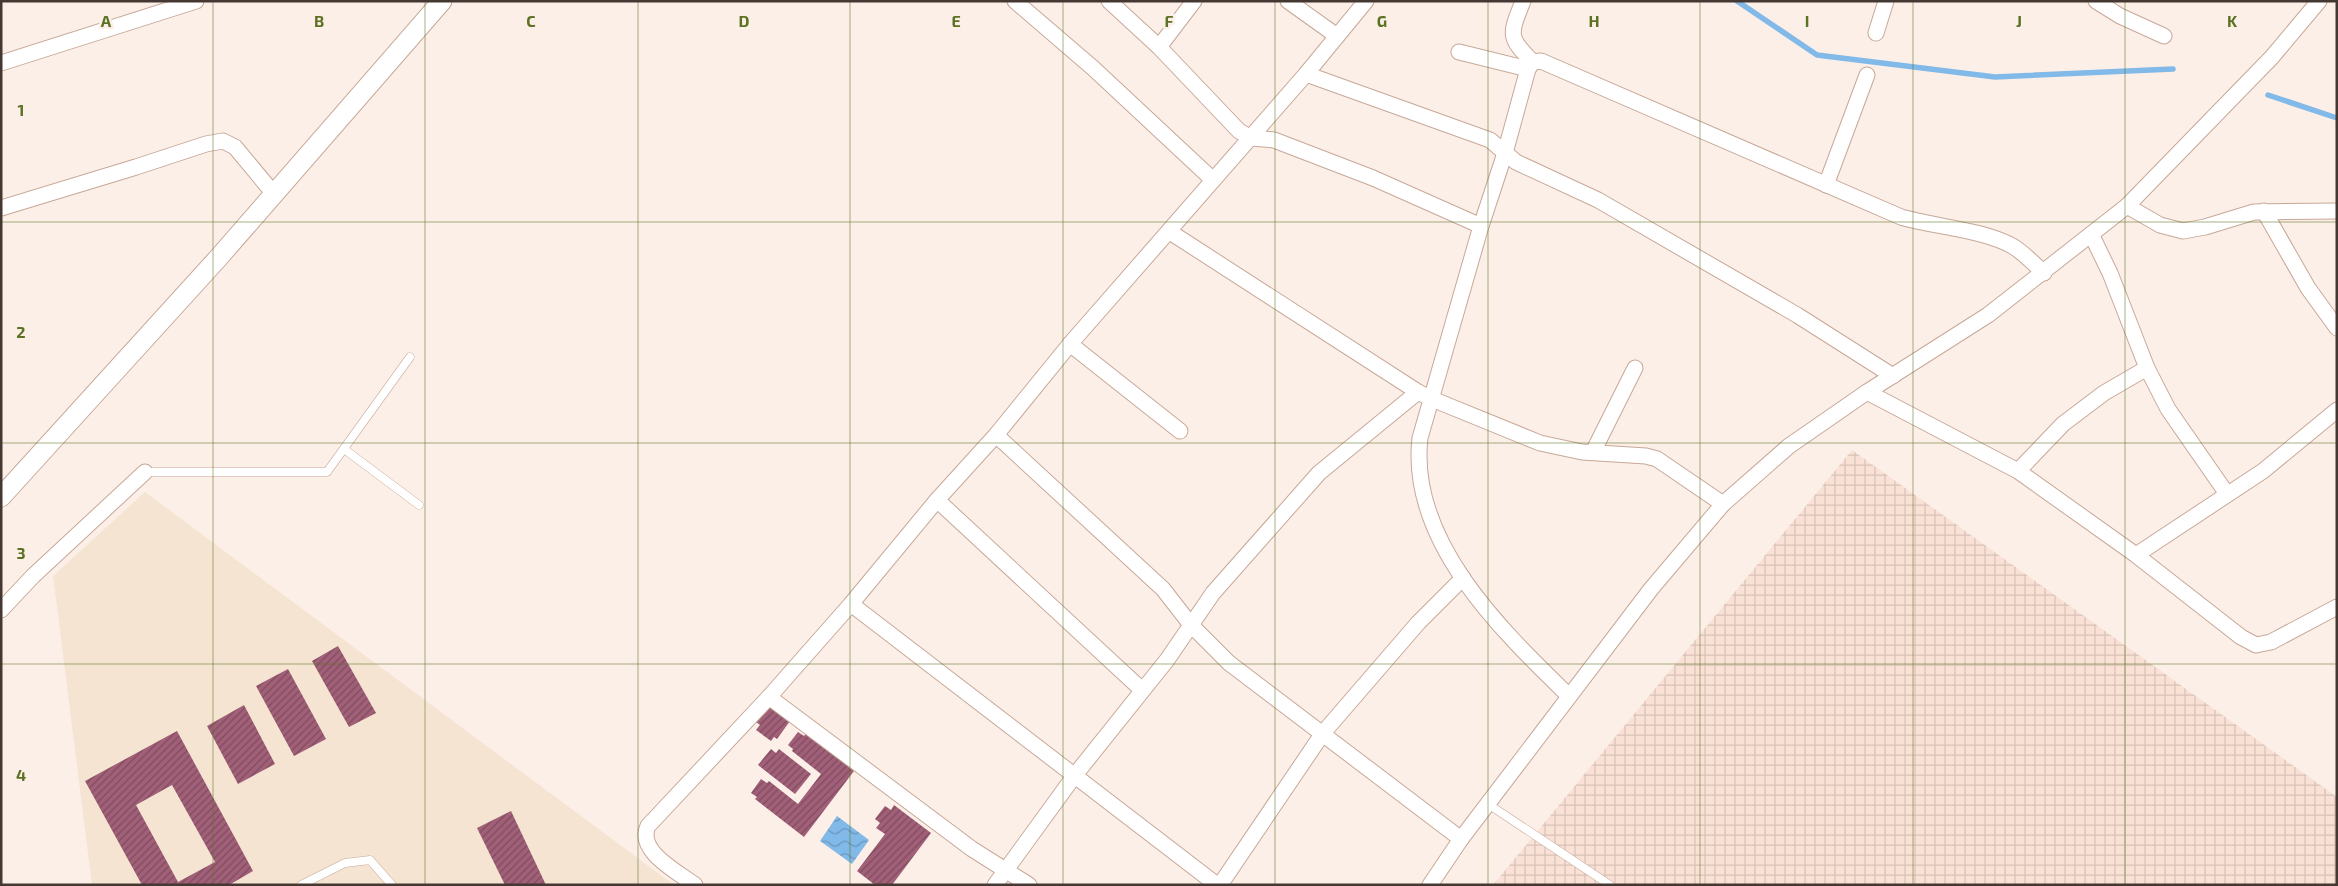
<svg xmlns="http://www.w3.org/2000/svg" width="2338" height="886" font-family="'Exo 2',sans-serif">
  <defs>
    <pattern id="industrial-grid" width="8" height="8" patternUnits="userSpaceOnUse" patternTransform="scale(1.25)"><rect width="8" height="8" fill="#fae1d5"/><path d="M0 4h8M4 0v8" fill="none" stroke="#d8c2b7"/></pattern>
    <pattern id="water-waves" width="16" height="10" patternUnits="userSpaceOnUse" patternTransform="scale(1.25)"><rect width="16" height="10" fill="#81b9e9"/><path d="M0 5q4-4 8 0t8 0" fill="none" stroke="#6b97bd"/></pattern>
    <pattern id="building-hatch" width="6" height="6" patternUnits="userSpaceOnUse" patternTransform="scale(1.25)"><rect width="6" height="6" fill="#a15f78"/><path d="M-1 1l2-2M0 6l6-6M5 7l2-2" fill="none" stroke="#7e4c5e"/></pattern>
  </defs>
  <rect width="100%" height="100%" fill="#fcefe8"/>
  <path fill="url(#industrial-grid)" d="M1852,450l485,347v88h-844z"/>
  <path fill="#f6e4d3" d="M145,492l529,393h-582l-39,-309z"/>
  <path fill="url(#water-waves)" d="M837,816l32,24 -17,24 -32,-23z"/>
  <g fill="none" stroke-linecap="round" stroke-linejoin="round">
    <g stroke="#81b9e9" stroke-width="5.5">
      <path d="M1737,1l80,54 178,22 178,-8"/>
      <path d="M2268,95l69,23"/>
    </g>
  </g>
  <g fill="url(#building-hatch)" fill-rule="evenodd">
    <path d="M338,646l38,67 -27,14 -37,-66z"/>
    <path d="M288,669l38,70 -32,17 -38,-70z"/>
    <path d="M769,704l21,17 -13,18 -3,-2 -3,4 -15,-11 4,-5 -4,-3z"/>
    <path d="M244,705l31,59 -37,20 -31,-58z"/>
    <path d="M177,731l76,140 -24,14h-87l-57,-104zM172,785l43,77 -37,20 -42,-77z"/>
    <path d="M798,732l6,4 2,-3 48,38 -50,66 -49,-38 2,-2 -6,-4 10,-14 6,4 2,-2 29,23 23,-30 -29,-23 1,-2 -5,-4z"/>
    <path d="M771,749l5,4 3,-4 32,25 -16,20 -37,-29z"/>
    <path d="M894,805l37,28 -39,52h-17l-18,-14 28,-37 -9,-6 4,-5 -5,-4 10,-13 6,4z"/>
    <path d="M511,811l35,74h-41l-28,-57z"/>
  </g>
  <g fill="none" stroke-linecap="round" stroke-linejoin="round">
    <g stroke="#c7a898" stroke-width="9">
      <g id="service">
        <path d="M344,449l75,56"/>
        <path d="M145,472h182l83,-115"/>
        <path d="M1488,804l122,81"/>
        <path d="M301,885l44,-22 25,-3 22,25"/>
      </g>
    </g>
    <g stroke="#c7a898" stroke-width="17">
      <g id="minor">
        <path d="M1015,1l78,67 120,112"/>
        <path d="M1109,1l50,46 80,84 12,7 23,2 99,38 108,48"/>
        <path d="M1288,1l49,35"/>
        <path d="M1523,1c-13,33 -16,36 10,61"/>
        <path d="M2096,1l24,15 44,20"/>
        <path d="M1876,33l10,-32"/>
        <path d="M1159,47l35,-46"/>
        <path d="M1459,52l69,17"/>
        <path d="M1,63l195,-62"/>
        <path d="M1306,74l184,66 26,22 82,38 199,115 96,61"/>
        <path d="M1826,185l41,-110"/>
        <path d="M2127,206l33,19 23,6 22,-4 49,-15 83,-1"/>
        <path d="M1,208l135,-41 70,-23 17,-3 12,6 39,47"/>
        <path d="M2264,211l44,77 29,40"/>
        <path d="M1170,232l248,160 14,7 108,44 42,9 64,4 11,3 66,45"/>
        <path d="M2092,236l18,37 37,95 21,41 59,85"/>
        <path d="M1070,344l110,87"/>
        <path d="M1867,392l151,79 118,84 105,82 15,8 15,-3 66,-35"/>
        <path d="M996,435l167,154 28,36 38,38 232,176"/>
        <path d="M1593,452l42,-84"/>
        <path d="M2018,471l45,-47 41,-31 43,-25"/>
        <path d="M937,500l205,190"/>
        <path d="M2136,555l127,-84 74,-61"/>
        <path d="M851,604l366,281"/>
        <path d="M1,610l32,-34 112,-104"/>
        <path d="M1569,696c-67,-65 -161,-155 -149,-258l61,-212 24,-73 23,-84 5,-7 8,-1 360,156c34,10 85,13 113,30 11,7 21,18 30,26"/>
        <path d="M769,697l203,152 57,36"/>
        <path d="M695,885c-17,-13 -59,-34 -47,-59l121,-129 82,-93 86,-104 59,-65 74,-91 236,-270 60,-73"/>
        <path d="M995,885l80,-110 92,-115 46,-67 106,-120 99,-81"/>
        <path d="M1220,885l103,-152 95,-110 45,-45"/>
        <path d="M1430,885l31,-46 190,-250 72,-85 66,-58 78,-54 121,-77 139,-109 145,-149 47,-56"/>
      </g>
    </g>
    <g stroke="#c7a898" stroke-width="21">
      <path id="tertiary" d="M1,497l219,-241 222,-255"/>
    </g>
    <use href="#service" stroke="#fff" stroke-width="8"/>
    <use href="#minor" stroke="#fff" stroke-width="15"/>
    <use href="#tertiary" stroke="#fff" stroke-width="19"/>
  </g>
  <path fill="none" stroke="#5c7223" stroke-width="1" stroke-opacity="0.55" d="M213,1v884M425,1v884M638,1v884M850,1v884M1063,1v884M1275,1v884M1488,1v884M1700,1v884M1913,1v884M2125,1v884M1,222h2336M1,443h2336M1,664h2336"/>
  <g font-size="16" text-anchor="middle" font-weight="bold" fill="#5c7223" stroke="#fcefe8" stroke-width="5" stroke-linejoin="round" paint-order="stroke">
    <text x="106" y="27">A</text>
    <text x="319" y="27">B</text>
    <text x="531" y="27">C</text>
    <text x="744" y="27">D</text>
    <text x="956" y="27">E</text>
    <text x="1169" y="27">F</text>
    <text x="1382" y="27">G</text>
    <text x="1594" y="27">H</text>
    <text x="1807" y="27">I</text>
    <text x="2019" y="27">J</text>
    <text x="2232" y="27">K</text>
    <text x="21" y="116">1</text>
    <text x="21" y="338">2</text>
    <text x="21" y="559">3</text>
    <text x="21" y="781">4</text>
  </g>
  <rect width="2338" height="886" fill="none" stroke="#453832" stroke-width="5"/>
</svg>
